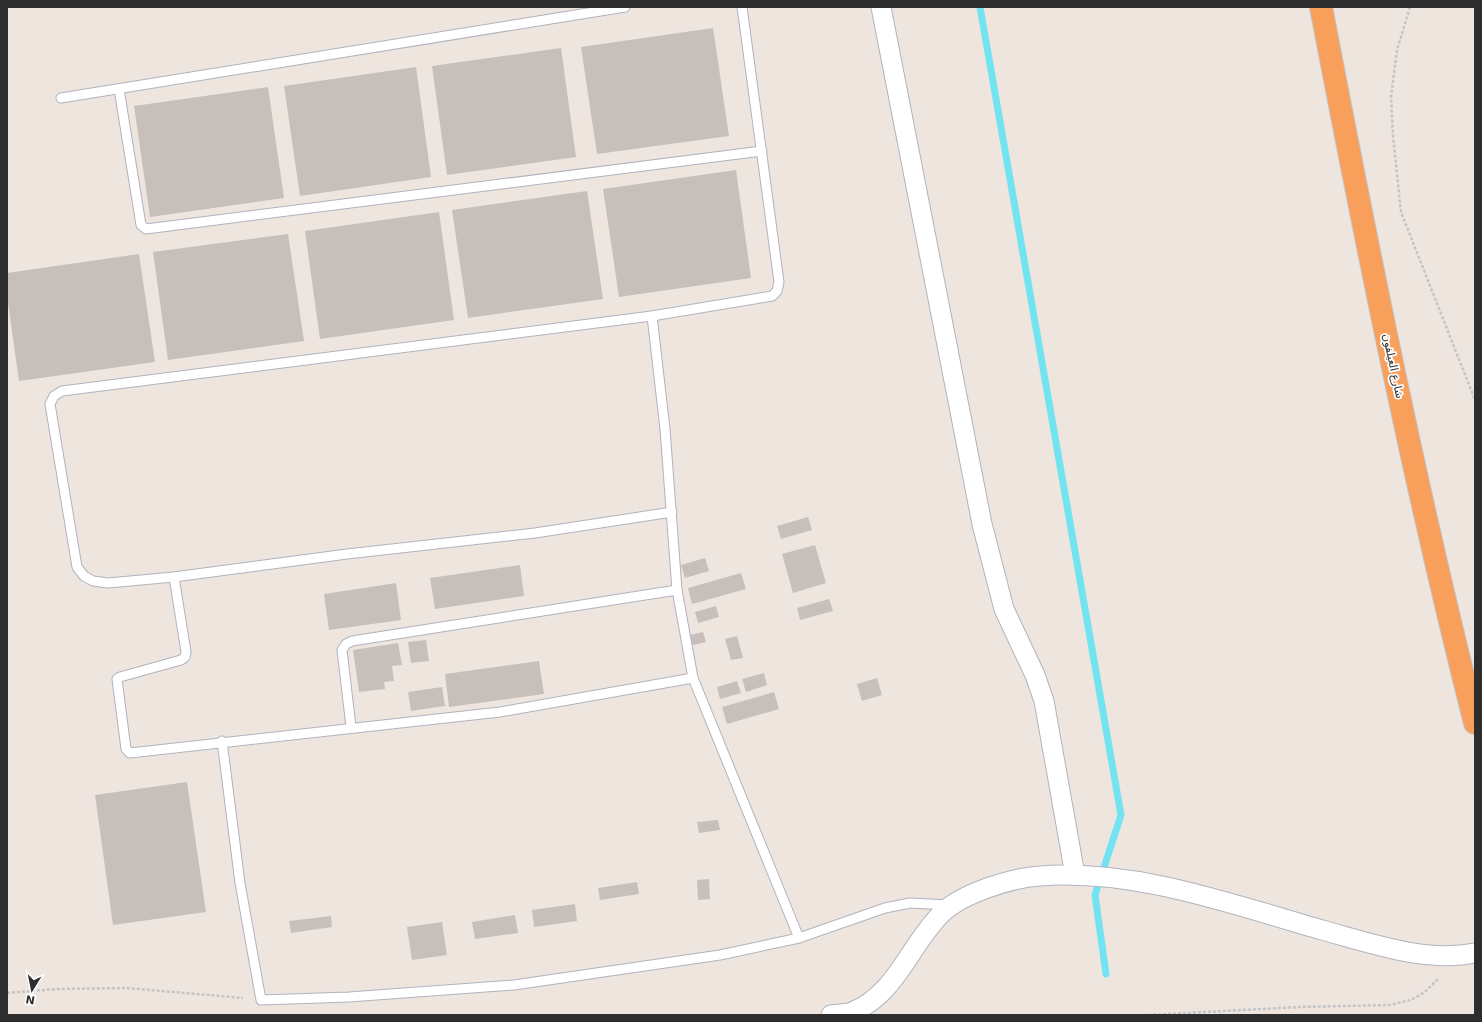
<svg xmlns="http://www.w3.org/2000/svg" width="1482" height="1022" font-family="'DejaVu Sans','Noto Sans Arabic',sans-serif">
  <rect width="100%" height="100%" fill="#eee5df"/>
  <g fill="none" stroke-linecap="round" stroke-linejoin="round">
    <path stroke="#72e4f1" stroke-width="7" d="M980,7l141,808 -26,80 11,79"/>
  </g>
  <g fill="#c7c0ba">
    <path d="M713,28l16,108 -132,18 -16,-107z"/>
    <path d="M561,48l15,109 -129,18 -15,-109z"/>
    <path d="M416,67l15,110 -131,19 -16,-110z"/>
    <path d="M268,87l16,111 -134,19 -16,-111z"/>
    <path d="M736,170l15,108 -132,19 -16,-108z"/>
    <path d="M587,191l16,108 -135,19 -16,-108z"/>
    <path d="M439,212l15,108 -134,19 -15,-108z"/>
    <path d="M288,234l16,107 -136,19 -15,-108z"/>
    <path d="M139,254l16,108 -136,19 -12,-85v-23z"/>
    <path d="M808,517l4,13 -31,9 -4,-13z"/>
    <path d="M815,545l11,38 -33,10 -11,-39z"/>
    <path d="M705,558l4,13 -24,7 -4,-13z"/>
    <path d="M520,565l4,31 -89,13 -5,-31z"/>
    <path d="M741,573l5,16 -54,15 -4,-16z"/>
    <path d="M396,583l5,37 -72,10 -5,-36z"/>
    <path d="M829,599l4,12 -33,9 -3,-12z"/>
    <path d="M716,606l3,11 -21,6 -3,-11z"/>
    <path d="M703,632l3,10 -13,3 -3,-10z"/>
    <path d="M737,636l6,22 -12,2 -6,-21z"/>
    <path d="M426,640l3,21 -18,2 -3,-21z"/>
    <path d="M398,643l4,22 -10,1 2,15 -10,1 1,7 -26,3 -6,-42z"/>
    <path d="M539,661l5,33 -95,13 -4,-33z"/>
    <path d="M764,673l3,12 -21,7 -4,-13z"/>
    <path d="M877,678l5,17 -20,6 -5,-17z"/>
    <path d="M737,681l4,12 -21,6 -3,-12z"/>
    <path d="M442,687l3,19 -34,5 -3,-19z"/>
    <path d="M774,692l5,17 -52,15 -5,-17z"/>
    <path d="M187,782l19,130 -93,13 -18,-130z"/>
    <path d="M718,820l2,10 -21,3 -2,-11z"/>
    <path d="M709,879l1,20 -12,1 -1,-20z"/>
    <path d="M637,882l2,12 -39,6 -2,-12z"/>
    <path d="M575,904l2,17 -43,6 -2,-17z"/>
    <path d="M515,915l3,18 -43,6 -3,-17z"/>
    <path d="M331,916l1,11 -41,6 -2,-12z"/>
    <path d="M442,922l5,33 -35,5 -5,-33z"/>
  </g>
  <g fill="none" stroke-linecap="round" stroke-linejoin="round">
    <g stroke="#afb4bd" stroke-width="11">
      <g id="service">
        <path d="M119,89l22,136 5,4 616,-78"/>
        <path d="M61,98l564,-91"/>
        <path d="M652,316l13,113 12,161 16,88 106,260 86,-30 25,-5 39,2"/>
        <path d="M672,512l-137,21 -188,21 -173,23 -66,6 -15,-2 -9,-5 -7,-9 -27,-163 4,-8 8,-5 590,-75 120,-20 5,-5 2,-9 -37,-275"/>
        <path d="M174,577l12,75 -1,5 -4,3 -61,17 -3,2 9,70 4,4 370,-41 193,-34"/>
        <path d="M351,727l-9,-77 4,-6 6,-3 325,-51"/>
        <path d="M222,741l18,142 21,117 88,-3 165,-12 206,-30 79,-17"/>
      </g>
    </g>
    <g stroke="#afb4bd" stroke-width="21">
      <g id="minor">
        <path d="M881,7l101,517 22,85 31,66 9,26 31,174"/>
        <path d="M831,1015c7,-1 15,-1 21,-3 44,-17 58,-68 90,-99 21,-20 69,-35 98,-37 96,-7 191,28 282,54 48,13 103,33 153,23"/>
      </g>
    </g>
    <g stroke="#c4c4c4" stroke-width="24">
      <path id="trunk" d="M1321,7c46,240 94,480 154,716"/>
    </g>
    <g stroke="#c4c4c4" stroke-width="2.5" stroke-dasharray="3 2" stroke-linecap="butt">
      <path d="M1410,7l-13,43 -6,47 2,39 8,76 74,188"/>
      <path d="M7,993l50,-4 70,-1 116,10"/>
      <path d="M1148,1015l151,-8 90,-2 22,-5 14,-8 14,-14"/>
    </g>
    <use href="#service" stroke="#fff" stroke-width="9"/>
    <use href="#minor" stroke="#fff" stroke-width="19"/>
    <use href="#trunk" stroke="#f99f5c" stroke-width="22"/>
  </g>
  <g text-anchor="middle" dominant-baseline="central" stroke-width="3.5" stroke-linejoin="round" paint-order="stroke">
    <g font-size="11" fill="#2d2d2d" stroke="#fff">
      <text transform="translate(1393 366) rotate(78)">شارع العيلفون</text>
    </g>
  </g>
  <rect width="1482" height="1022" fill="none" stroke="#2d2d2d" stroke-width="16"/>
  <g transform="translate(32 990) rotate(190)" stroke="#ffffff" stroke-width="3" paint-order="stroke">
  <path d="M0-3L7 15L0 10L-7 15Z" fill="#2d2d2d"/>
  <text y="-6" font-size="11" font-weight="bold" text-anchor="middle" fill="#2d2d2d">N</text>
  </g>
</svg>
